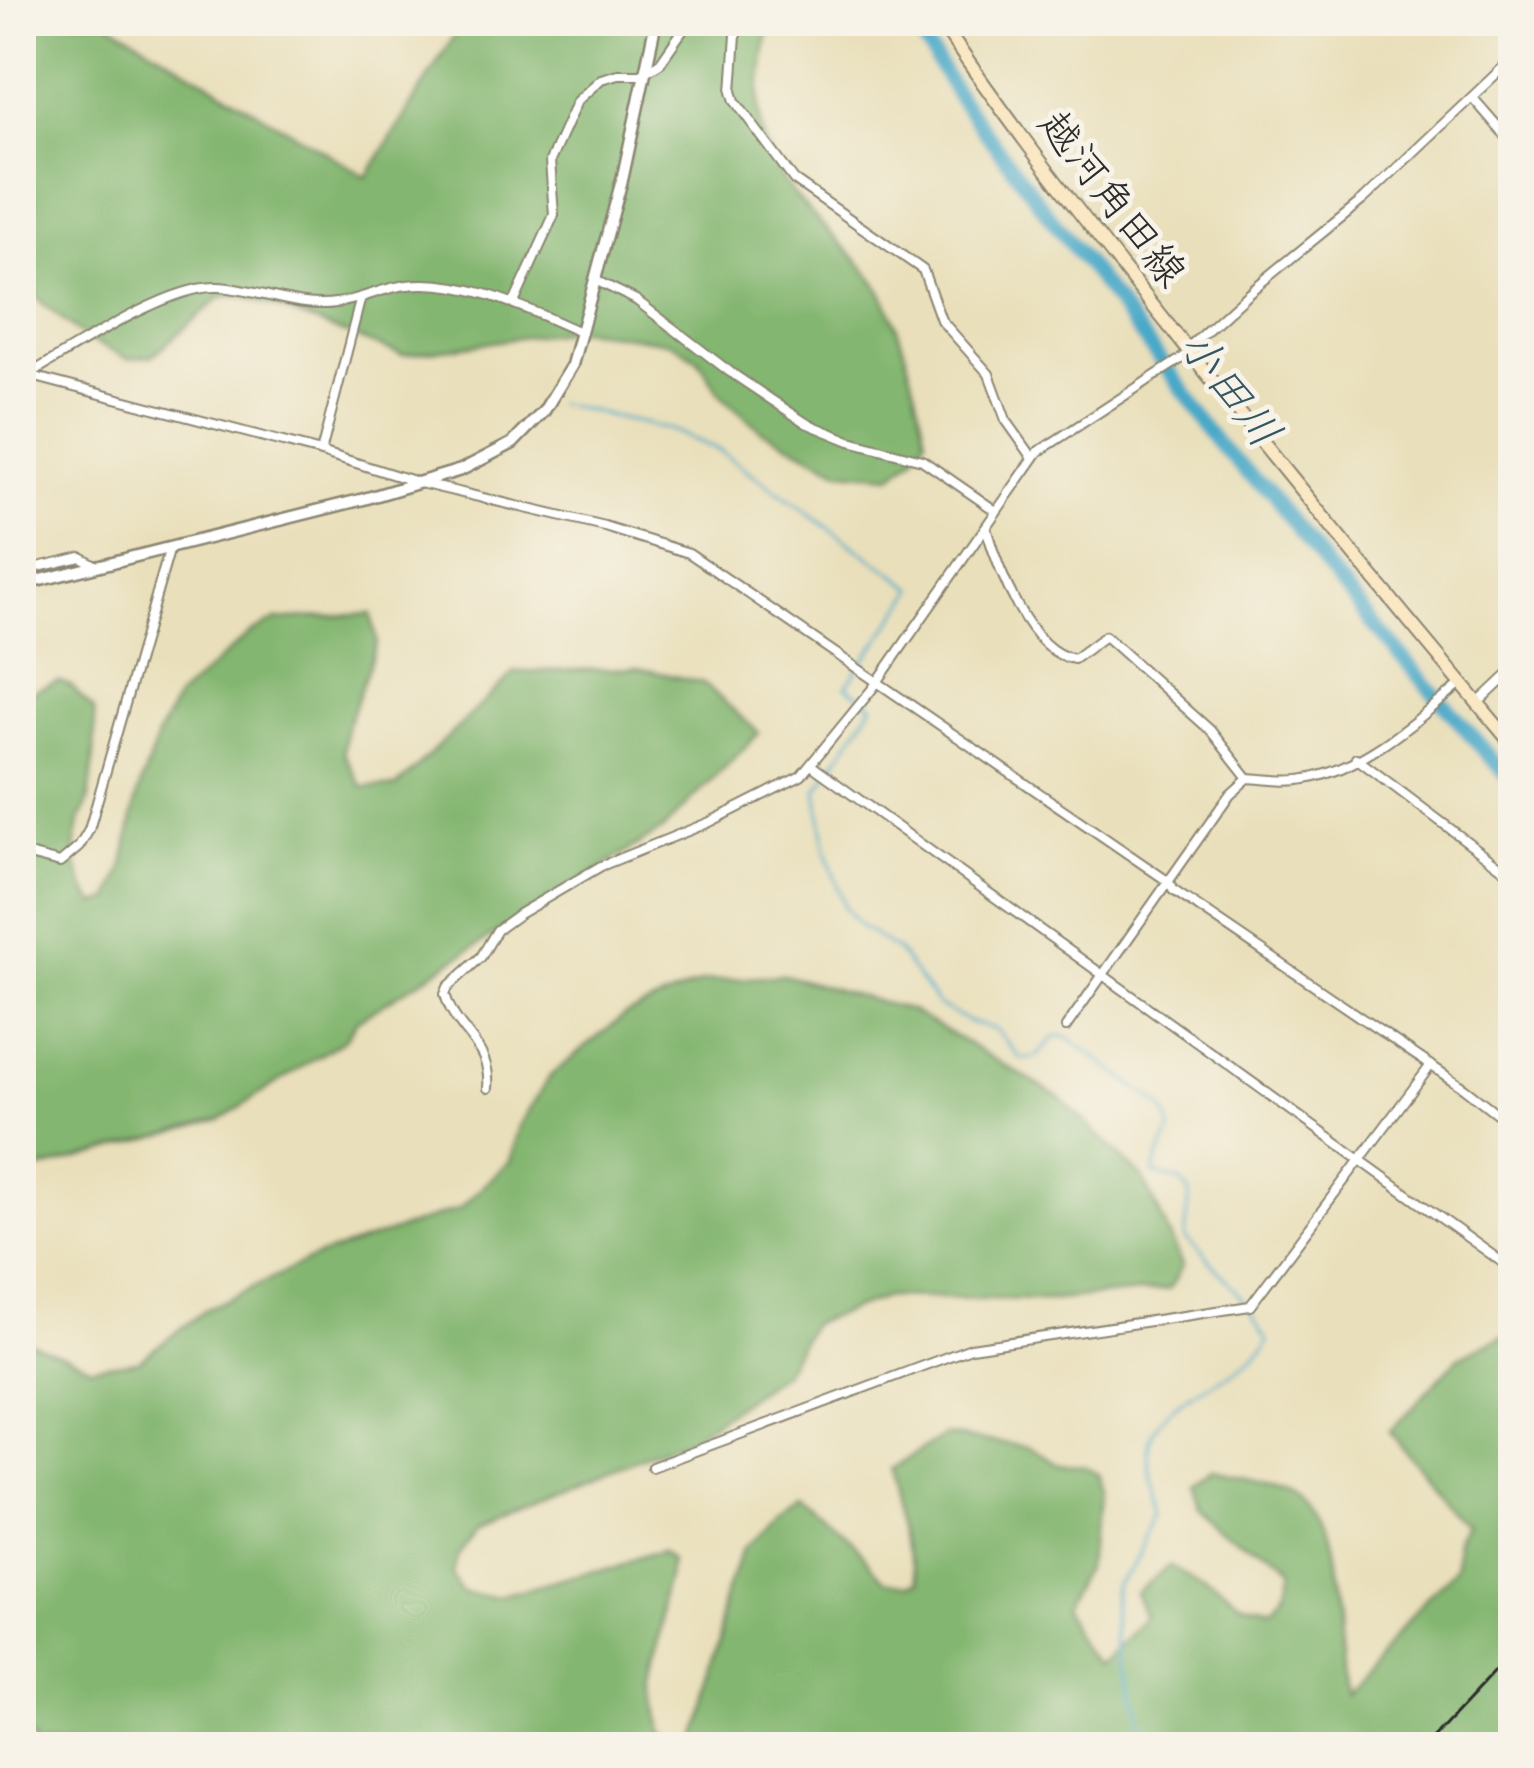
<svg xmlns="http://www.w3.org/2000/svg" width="1534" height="1768" font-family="Pangolin,'Klee One',sans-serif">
  <rect width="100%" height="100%" fill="#f7f3e8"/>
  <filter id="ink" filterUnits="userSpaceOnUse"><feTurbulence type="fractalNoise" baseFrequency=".00833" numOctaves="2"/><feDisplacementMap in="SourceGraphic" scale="24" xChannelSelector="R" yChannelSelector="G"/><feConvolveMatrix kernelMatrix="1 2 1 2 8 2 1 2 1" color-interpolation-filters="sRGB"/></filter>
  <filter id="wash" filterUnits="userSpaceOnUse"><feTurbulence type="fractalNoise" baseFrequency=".004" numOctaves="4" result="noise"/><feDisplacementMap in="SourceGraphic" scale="48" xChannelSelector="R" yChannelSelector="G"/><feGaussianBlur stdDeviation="2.7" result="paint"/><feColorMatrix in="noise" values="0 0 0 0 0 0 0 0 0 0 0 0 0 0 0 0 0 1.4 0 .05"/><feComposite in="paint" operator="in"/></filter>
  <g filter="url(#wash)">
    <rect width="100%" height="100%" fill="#e9dfba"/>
    <g fill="#83b670" stroke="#57704e" stroke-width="3">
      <path d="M21,21h86l260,156 96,-156h306c-4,36 -14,76 -7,111 11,62 76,100 111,147 26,34 44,117 53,159l-13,20 -21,17 -51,-4 -80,-41 -40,-35 -23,-36 -27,-17 -91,-13 -178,26 -159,-60 -21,1 -70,60 -24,3 -42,-20 -65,-54z"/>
      <path d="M371,614l6,28 -31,87 -3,24 19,34h34l119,-115 123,-4 65,15 56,50 -97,97 -305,190 -12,19 -124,80 -200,56v-480l37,-14 13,5 23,24c2,29 0,57 -5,86 -1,11 -7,17 -10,27 -8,28 -2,59 16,81l16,-4 13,-35 13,-69 21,-61 19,-37 72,-64 28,-14z"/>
      <path d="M784,975l127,36 148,86 84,81 40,87 -14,24 -115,11 -168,-3 -75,27 -27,47 -93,67 -214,87 -17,23 -4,19 17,20 40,8 158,-45 11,9 1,17 -28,110 7,47 26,14h-653l-14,-24v-384l70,28 48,-6 68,-52 108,-51 144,-49 51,-48 9,-35 31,-50 75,-61 78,-33z"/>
      <path d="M1506,1335h7v412h-818l59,-194 27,-31 22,-15 85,75h20l7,-6 -3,-34 -20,-73 53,-34 84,12 30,18 25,1 14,9 7,19 -6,70 -22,40 38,51 36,-38 -10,-25 31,-26 35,21 30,28 26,10c19,-10 18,-21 20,-41l-81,-73 -8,-24 17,-14c26,6 57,9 82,21 54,26 38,150 51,201l115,-113 1,-32 11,-20 -81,-98 69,-75z"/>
    </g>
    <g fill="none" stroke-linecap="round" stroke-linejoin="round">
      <path stroke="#49a9c8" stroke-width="3" d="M556,403l115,27 49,21 195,138 -69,97 27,19 -56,85 9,61 19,57 15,18 37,24 42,56 31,16 26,8 25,29 15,-2 20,-21h10l94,69c24,33 -2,36 -6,68l26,8 10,12 -5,45c26,32 66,55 86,88 -23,51 -119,68 -123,124 -1,22 10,45 15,65l-39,69 -2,16 20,147"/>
      <path stroke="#49a9c8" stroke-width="15" d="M912,21l49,80 263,342 103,127 186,213"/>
    </g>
  </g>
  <g filter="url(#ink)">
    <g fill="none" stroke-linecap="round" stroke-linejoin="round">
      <g stroke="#8a8572" stroke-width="12">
        <g id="minor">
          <path d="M737,21l-5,70 3,10 59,79 129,90 18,50 48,54 17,46 27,38"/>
          <path d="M1472,97l41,47"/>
          <path d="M595,280l41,20 94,72 76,51 44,18 72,19 74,51"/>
          <path d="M514,303l40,-88 -4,-54 27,-60 24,-22 17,-5h24l18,-11 23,-33 11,-9"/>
          <path d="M28,375l293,77 99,31 185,44 84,26 480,329 4,8 291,198 49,38"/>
          <path d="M21,379c47,-27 147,-95 197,-92 38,2 81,22 118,16 24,-3 46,-15 71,-18 60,-7 122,25 175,48"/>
          <path d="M321,452l40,-155"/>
          <path d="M986,528c11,38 43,125 88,131l31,-23 105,94 38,48"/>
          <path d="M21,571l60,-14 16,9"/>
          <path d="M1479,702l34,-32"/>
          <path d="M1356,758l157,118"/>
          <path d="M811,765l702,505"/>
          <path d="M21,853l39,10 19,-16 10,-17 80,-279"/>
          <path d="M1066,1027l164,-233 18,-16c19,1 39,5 58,1 57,-10 111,-59 155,-95"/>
          <path d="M488,1088c4,-44 -33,-55 -43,-94l3,-7 33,-30 16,-27 22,-16 82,-48 109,-44 91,-46 72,-88 165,-236 149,-97 4,-10 56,-51 117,-95 149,-141"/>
          <path d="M652,1467l319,-119 279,-42 181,-241"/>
        </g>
      </g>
      <g stroke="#8a8572" stroke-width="15">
        <path id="tertiary" d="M21,585l343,-86 97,-29 52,-27 31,-32 28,-46 51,-189 33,-155"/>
      </g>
      <g stroke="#8a8572" stroke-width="16">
        <path id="secondary" d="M940,21c70,104 147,202 225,300 114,144 230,284 348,424"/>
      </g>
      <use href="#minor" stroke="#fff" stroke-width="8"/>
      <use href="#tertiary" stroke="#fff" stroke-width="10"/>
      <use href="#secondary" stroke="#fae7c3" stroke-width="12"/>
      <path stroke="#2b2b2b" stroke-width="3" d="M1425,1747l88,-94"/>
    </g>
  </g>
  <g text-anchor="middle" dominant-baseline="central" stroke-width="10" stroke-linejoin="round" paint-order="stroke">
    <g font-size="42" fill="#2b2b2b" stroke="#f7f3e8">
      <text transform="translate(1112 199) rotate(52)">越河角田線</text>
    </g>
    <g font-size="45" font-style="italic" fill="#365762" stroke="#f7f3e8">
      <text transform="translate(1229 389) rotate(52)">小田川</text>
    </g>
  </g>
  <rect width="1534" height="1768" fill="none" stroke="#f7f3e8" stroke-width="72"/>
</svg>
